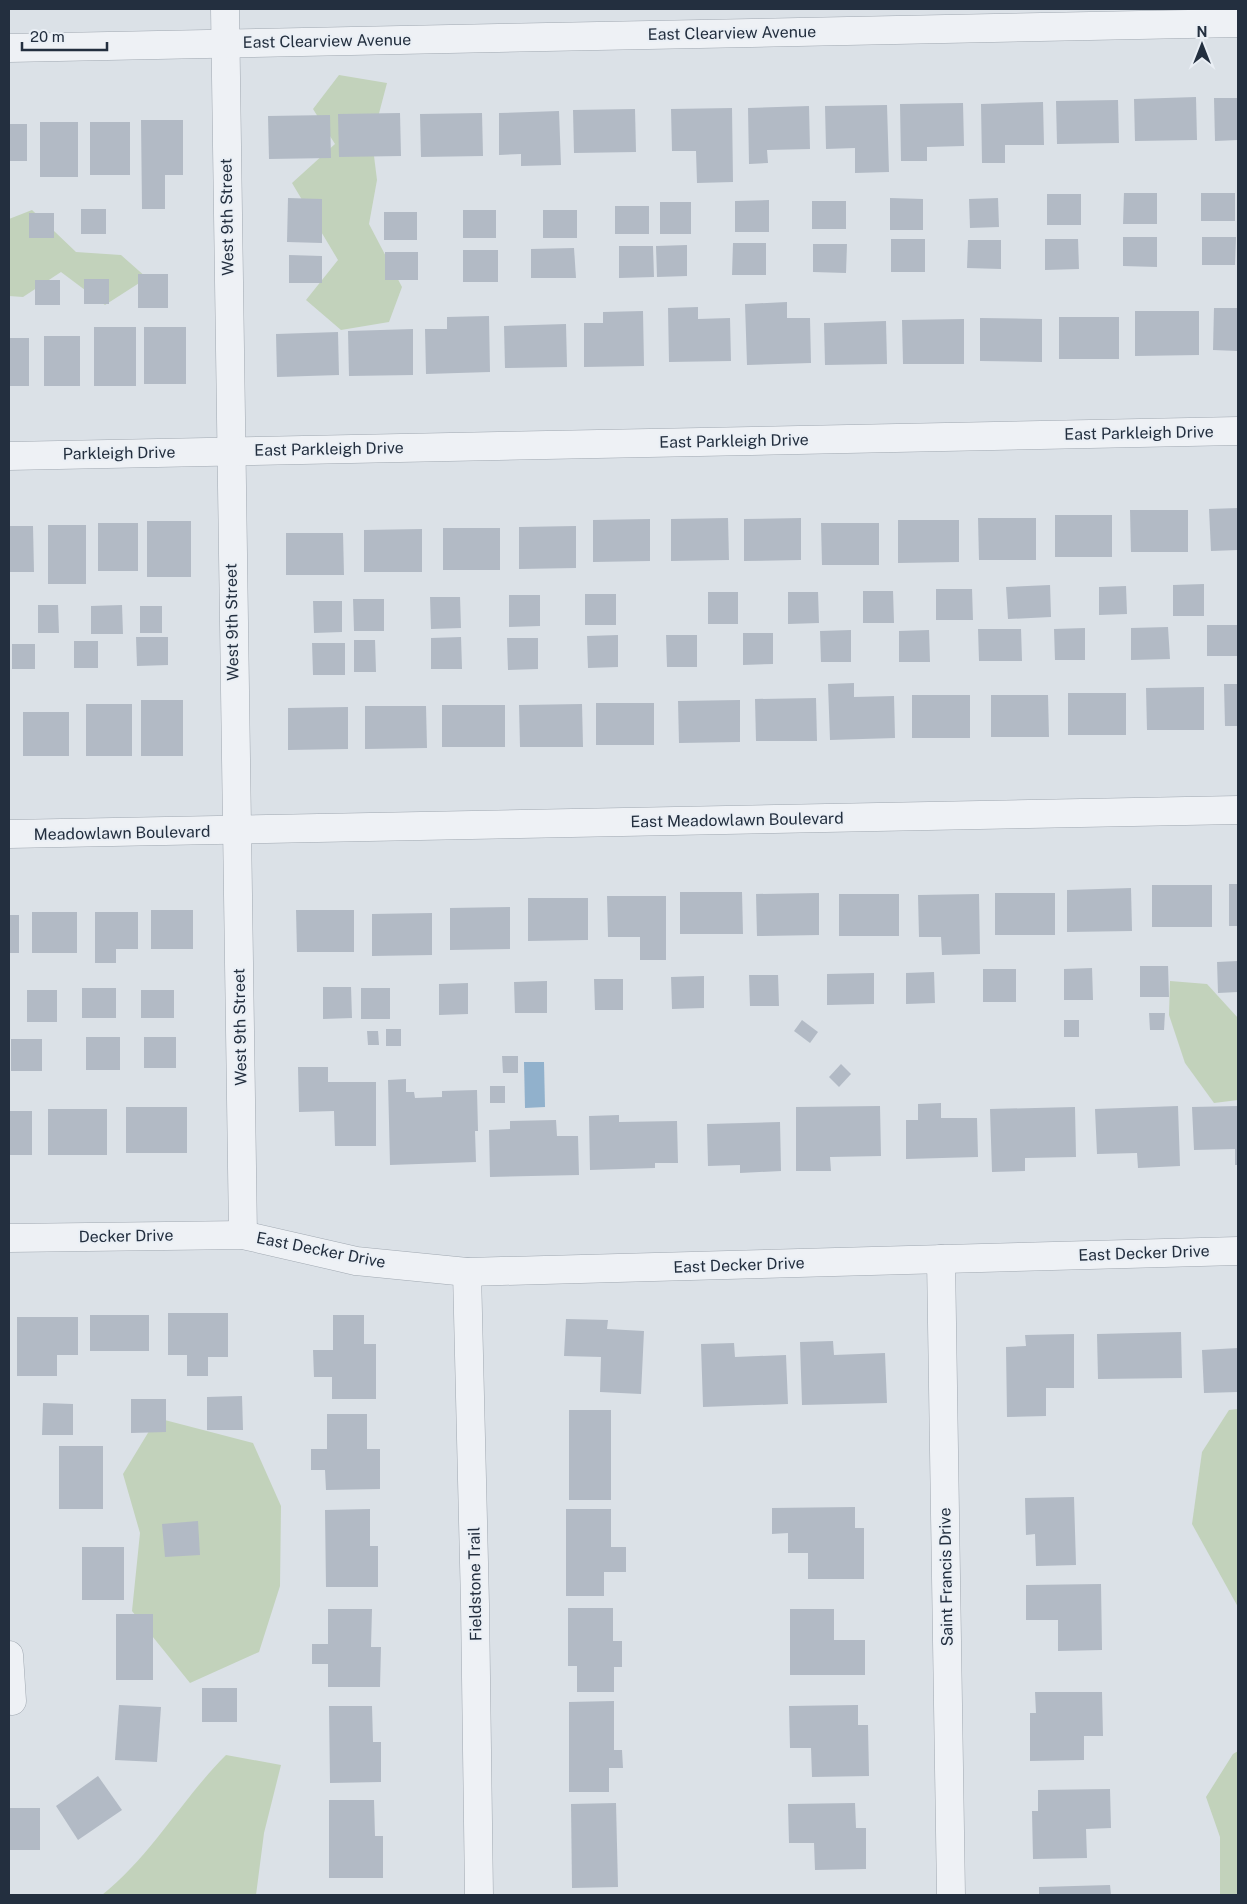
<svg xmlns="http://www.w3.org/2000/svg" width="1247" height="1904" font-family="'Public Sans',sans-serif">
  <rect width="100%" height="100%" fill="#dbe1e7"/>
  <g fill="#c2d2bb">
    <path d="M339,75l48,8 -15,57 5,40 -8,44 33,63 -13,35 -48,8 -35,-30 32,-40 -46,-77 43,-39 -22,-35z"/>
    <path d="M32,210l44,42 45,3 26,23 -42,27 -44,-33 -38,25 -14,-1v-77z"/>
    <path d="M1170,981l37,3 31,34v82l-24,3 -29,-40 -16,-48z"/>
    <path d="M1238,1409v198l-46,-83 10,-72 27,-42z"/>
    <path d="M157,1418l96,25 28,63 -1,80 -21,66 -69,31 -58,-72 8,-78 -17,-59z"/>
    <path d="M1238,1751v143l-18,1v-58l-14,-40 27,-43z"/>
    <path d="M226,1755l55,10 -17,68 -8,62h-154c49,-39 80,-96 124,-140z"/>
  </g>
  <path fill="#91b1cc" d="M524,1062h20l1,45 -20,1z"/>
  <g fill="#b2bac5">
    <path d="M1196,97l1,43 -62,1 -1,-42z"/>
    <path d="M1214,98h24v42l-23,1z"/>
    <path d="M1118,100l1,43 -62,1 -1,-43z"/>
    <path d="M1043,102l1,43h-39v18h-23l-1,-59z"/>
    <path d="M963,103l1,43 -37,1v14h-26l-1,-57z"/>
    <path d="M887,105l2,67 -34,1v-25l-29,1 -1,-43z"/>
    <path d="M809,106l1,43 -43,1 1,13 -19,1 -1,-56z"/>
    <path d="M732,108l1,74 -36,1 -1,-32h-24l-1,-42z"/>
    <path d="M635,109l1,43 -62,1 -1,-43z"/>
    <path d="M559,111l2,54 -40,1v-12l-22,1v-42z"/>
    <path d="M400,113l1,43 -62,1 -1,-43z"/>
    <path d="M482,113l1,43 -62,1 -1,-43z"/>
    <path d="M330,115l1,43 -62,1 -1,-43z"/>
    <path d="M141,120h42v55h-18v34h-23z"/>
    <rect x="40" y="122" width="38" height="55"/>
    <rect x="90" y="122" width="40" height="53"/>
    <rect x="9" y="124" width="18" height="37"/>
    <path d="M1124,193h33v31h-34z"/>
    <rect x="1201" y="193" width="34" height="28"/>
    <rect x="1047" y="194" width="34" height="31"/>
    <path d="M288,198l34,1v44l-35,-1z"/>
    <path d="M890,198l33,1v31h-33z"/>
    <path d="M998,198l1,29 -29,1 -1,-29z"/>
    <path d="M769,200v32h-34v-31z"/>
    <rect x="812" y="201" width="34" height="28"/>
    <rect x="660" y="202" width="31" height="32"/>
    <rect x="615" y="206" width="34" height="28"/>
    <rect x="81" y="209" width="25" height="25"/>
    <rect x="463" y="210" width="33" height="28"/>
    <rect x="543" y="210" width="34" height="28"/>
    <rect x="384" y="212" width="33" height="28"/>
    <rect x="29" y="213" width="25" height="25"/>
    <path d="M1123,237h34v30l-34,-1z"/>
    <path d="M1202,237h34l-1,28h-33z"/>
    <rect x="891" y="239" width="34" height="33"/>
    <path d="M1045,239h33l1,30 -34,1z"/>
    <path d="M968,240h33v29l-34,-1z"/>
    <path d="M733,243h33v32h-34z"/>
    <path d="M813,244h34l-1,29 -33,-1z"/>
    <path d="M687,245v31l-30,1 -1,-31z"/>
    <path d="M619,246h34l1,31 -35,1z"/>
    <path d="M574,248l2,30h-45v-29z"/>
    <rect x="463" y="250" width="35" height="32"/>
    <rect x="385" y="252" width="33" height="28"/>
    <path d="M289,255l33,1v27h-33z"/>
    <rect x="138" y="274" width="30" height="34"/>
    <rect x="84" y="279" width="25" height="25"/>
    <rect x="35" y="280" width="25" height="25"/>
    <path d="M787,302v16h23l1,45 -64,2 -2,-61z"/>
    <path d="M698,307v12l32,-1 1,43 -62,1 -1,-54z"/>
    <path d="M1214,308h24v43l-25,-1z"/>
    <path d="M643,311l1,55 -60,1v-44h19v-11z"/>
    <path d="M1135,311h64v44l-64,1z"/>
    <path d="M489,316l1,56 -64,2 -1,-45h22v-12z"/>
    <rect x="1059" y="317" width="60" height="42"/>
    <path d="M980,318l62,1v43l-62,-1z"/>
    <path d="M964,319v45h-61l-1,-44z"/>
    <path d="M886,321l1,43 -62,1 -1,-42z"/>
    <path d="M566,324l1,43 -62,1 -1,-42z"/>
    <rect x="94" y="327" width="42" height="59"/>
    <rect x="144" y="327" width="42" height="57"/>
    <path d="M413,329v46l-64,1 -1,-45z"/>
    <path d="M338,332l1,43 -62,2 -1,-43z"/>
    <rect x="44" y="336" width="36" height="50"/>
    <rect x="9" y="338" width="20" height="48"/>
    <path d="M1238,508v42l-27,1 -2,-42z"/>
    <path d="M1130,510h58v42h-57z"/>
    <rect x="1055" y="515" width="57" height="42"/>
    <path d="M728,518l1,42 -58,1v-42z"/>
    <path d="M801,518v42l-57,1v-42z"/>
    <path d="M978,518h58v42h-57z"/>
    <path d="M650,519v42l-57,1v-42z"/>
    <path d="M898,520h61v42l-61,1z"/>
    <rect x="147" y="521" width="44" height="56"/>
    <rect x="98" y="523" width="40" height="48"/>
    <path d="M821,523h58v42h-57z"/>
    <rect x="48" y="525" width="38" height="59"/>
    <path d="M9,526h24l1,46h-25z"/>
    <path d="M576,526v42l-57,1v-42z"/>
    <rect x="443" y="528" width="57" height="42"/>
    <path d="M422,529v43h-58v-42z"/>
    <path d="M286,533h57l1,42h-58z"/>
    <path d="M1204,584v32h-31v-31z"/>
    <path d="M1050,585l1,32 -43,2 -2,-32z"/>
    <path d="M1126,586l1,28 -28,1v-28z"/>
    <path d="M936,589h36l1,31h-37z"/>
    <path d="M863,591h30l1,32h-31z"/>
    <rect x="708" y="592" width="30" height="32"/>
    <path d="M788,592h30l1,31 -31,1z"/>
    <rect x="585" y="594" width="31" height="31"/>
    <path d="M509,595h31v31l-31,1z"/>
    <path d="M430,597h30l1,31 -30,1z"/>
    <path d="M353,599h31v32h-30z"/>
    <path d="M313,601h29v31l-28,1z"/>
    <path d="M38,605h20l1,28h-21z"/>
    <path d="M122,605l1,29h-32v-28z"/>
    <rect x="140" y="606" width="22" height="27"/>
    <rect x="1207" y="625" width="31" height="31"/>
    <path d="M1168,627l2,32 -39,1v-32z"/>
    <path d="M1085,628v32h-30l-1,-31z"/>
    <path d="M978,629h43l1,32h-43z"/>
    <path d="M851,630v32h-30l-1,-31z"/>
    <path d="M929,630l1,32h-31v-31z"/>
    <path d="M743,633h30v31l-30,1z"/>
    <path d="M618,635v32l-30,1 -1,-32z"/>
    <path d="M666,635h31v32h-30z"/>
    <path d="M136,637h32v28l-31,1z"/>
    <path d="M461,637l1,32h-31v-31z"/>
    <path d="M507,638h31v31l-30,1z"/>
    <path d="M354,640h21l1,32h-22z"/>
    <rect x="74" y="641" width="24" height="27"/>
    <path d="M312,643h33v32h-32z"/>
    <rect x="12" y="644" width="23" height="25"/>
    <path d="M854,683v14l40,-1 1,42 -65,2 -2,-56z"/>
    <path d="M1224,684h14v42h-13z"/>
    <path d="M1204,687v43h-57l-1,-42z"/>
    <rect x="1068" y="693" width="58" height="42"/>
    <rect x="912" y="695" width="58" height="43"/>
    <path d="M991,695h57l1,42h-58z"/>
    <path d="M816,698l1,43h-61l-1,-42z"/>
    <rect x="141" y="700" width="42" height="56"/>
    <path d="M740,700v42l-61,1 -1,-42z"/>
    <rect x="596" y="703" width="58" height="42"/>
    <rect x="86" y="704" width="46" height="52"/>
    <path d="M582,704l1,43h-63l-1,-42z"/>
    <rect x="442" y="705" width="63" height="42"/>
    <path d="M365,706h61l1,42 -62,1z"/>
    <path d="M348,707v42l-60,1v-42z"/>
    <rect x="23" y="712" width="46" height="44"/>
    <rect x="1229" y="884" width="9" height="42"/>
    <rect x="1152" y="885" width="60" height="42"/>
    <path d="M1131,888l1,43 -65,1v-42z"/>
    <path d="M680,892h62l1,42h-63z"/>
    <path d="M819,893v42l-62,1 -1,-42z"/>
    <rect x="995" y="893" width="60" height="42"/>
    <rect x="839" y="894" width="60" height="42"/>
    <path d="M979,894l1,60 -38,1 -1,-18h-22l-1,-42z"/>
    <path d="M607,896h59v64h-26v-23h-32z"/>
    <path d="M528,898h60v42l-60,1z"/>
    <path d="M510,907v42l-60,1v-42z"/>
    <rect x="151" y="910" width="42" height="39"/>
    <path d="M296,910h58v42h-57z"/>
    <rect x="32" y="912" width="45" height="41"/>
    <path d="M95,912h43v37h-22v14h-21z"/>
    <path d="M432,913v42l-60,1v-42z"/>
    <rect x="9" y="915" width="10" height="38"/>
    <path d="M1238,961v31l-20,1 -1,-31z"/>
    <path d="M1140,966h28l1,31h-29z"/>
    <path d="M1092,968l1,32h-29v-31z"/>
    <rect x="983" y="969" width="33" height="33"/>
    <path d="M934,972l1,31 -29,1v-31z"/>
    <path d="M874,973v31l-47,1v-31z"/>
    <path d="M749,975h29l1,31h-29z"/>
    <path d="M704,976v32l-32,1 -1,-32z"/>
    <path d="M594,979h29v31h-28z"/>
    <path d="M547,981v32h-32l-1,-31z"/>
    <path d="M468,983v31l-29,1v-31z"/>
    <path d="M323,987h28l1,31 -29,1z"/>
    <rect x="82" y="988" width="34" height="30"/>
    <rect x="361" y="988" width="29" height="31"/>
    <rect x="27" y="990" width="30" height="32"/>
    <rect x="141" y="990" width="33" height="28"/>
    <path d="M1149,1013h16l-1,17h-14z"/>
    <path d="M802,1020l16,12 -8,11 -16,-12z"/>
    <rect x="1064" y="1020" width="15" height="17"/>
    <rect x="386" y="1029" width="15" height="17"/>
    <path d="M367,1031h11l1,14h-11z"/>
    <rect x="86" y="1037" width="34" height="33"/>
    <rect x="144" y="1037" width="32" height="31"/>
    <rect x="11" y="1039" width="31" height="32"/>
    <path d="M502,1056h16v17h-15z"/>
    <path d="M841,1064l10,10 -12,13 -10,-10z"/>
    <path d="M298,1067h30v15h48v64h-41l-1,-35 -35,1z"/>
    <path d="M406,1079v13h8l1,6 27,-1v-6l35,-1 1,41h-3l1,31 -86,3 -2,-85z"/>
    <rect x="490" y="1086" width="15" height="17"/>
    <path d="M941,1103v15h36l1,39 -72,2v-39h12v-16z"/>
    <path d="M880,1106l1,50 -51,1 1,14h-35v-64z"/>
    <path d="M1178,1106l2,60 -42,2 -1,-15 -40,1 -2,-45z"/>
    <path d="M1238,1106v59h-3v-16l-41,1 -2,-43z"/>
    <rect x="126" y="1107" width="61" height="46"/>
    <path d="M1075,1107l1,50 -51,1v13l-33,1 -2,-63z"/>
    <rect x="48" y="1109" width="59" height="46"/>
    <rect x="9" y="1111" width="23" height="44"/>
    <path d="M619,1115v7l58,-1 1,42h-23v5l-65,2 -1,-54z"/>
    <path d="M556,1120l1,16h21l1,39 -89,2 -1,-47 21,-1v-8z"/>
    <path d="M780,1122l1,49 -41,2v-8l-32,1 -1,-42z"/>
    <path d="M168,1313h60v44h-20v19h-21v-21h-19z"/>
    <rect x="90" y="1315" width="59" height="36"/>
    <path d="M333,1315h31v29h12v55h-44v-22h-18l-1,-27h20z"/>
    <path d="M17,1317h61v38h-21v21h-40z"/>
    <path d="M566,1319l42,1 -1,9 37,2 -3,63 -41,-2 1,-35 -37,-1z"/>
    <path d="M1181,1332l1,46 -84,1 -1,-45z"/>
    <path d="M1074,1334v54h-28v28l-39,1 -1,-70 20,-1 -1,-11z"/>
    <path d="M833,1341l1,14 51,-2 2,50 -85,2 -2,-63z"/>
    <path d="M734,1343l1,14 51,-2 2,49 -85,3 -2,-63z"/>
    <path d="M1238,1348v44l-34,1 -2,-43z"/>
    <path d="M242,1396l1,34h-36v-33z"/>
    <path d="M131,1399h35v33l-35,1z"/>
    <path d="M43,1403l30,1v31h-31z"/>
    <rect x="569" y="1410" width="42" height="90"/>
    <path d="M327,1414h40v35h13v40l-54,1 -1,-20h-14v-21h16z"/>
    <rect x="59" y="1446" width="44" height="63"/>
    <path d="M1074,1497l2,68 -40,1 -1,-32 -9,1 -1,-37z"/>
    <path d="M855,1507v21h9v51h-56v-26h-20v-20l-16,1v-26z"/>
    <path d="M370,1509v37h8v41h-52l-1,-77z"/>
    <path d="M566,1509h45v38h15v25h-22v24h-38z"/>
    <path d="M198,1521l2,34 -35,2 -3,-33z"/>
    <rect x="82" y="1547" width="42" height="53"/>
    <path d="M1101,1584l1,66 -44,1v-31h-32v-35z"/>
    <path d="M568,1608h45v33h9v26h-8v25h-37v-26h-9z"/>
    <path d="M328,1609h44l-1,38h10l-1,40h-52v-23h-16v-20h16z"/>
    <path d="M790,1609h44v31h31v35h-75z"/>
    <rect x="116" y="1614" width="37" height="66"/>
    <rect x="202" y="1688" width="35" height="34"/>
    <path d="M1035,1692h67l1,44h-19v24l-54,1v-48h6z"/>
    <path d="M614,1701v49h8l1,18h-14v24h-40v-90z"/>
    <path d="M119,1705l42,2 -4,55 -42,-2z"/>
    <path d="M858,1705v20h10l1,51 -57,1 -1,-29h-21l-1,-42z"/>
    <path d="M329,1706h43l1,36h8v40l-51,1z"/>
    <path d="M98,1776l24,34 -44,30 -22,-34z"/>
    <path d="M1110,1789l1,39 -25,1 1,29 -54,1 -1,-48h6v-21z"/>
    <path d="M329,1800h45l1,36h8v42h-54z"/>
    <path d="M616,1803l2,84 -46,1 -1,-84z"/>
    <path d="M855,1803l1,25h10v41l-51,1 -1,-27h-25l-1,-39z"/>
    <rect x="9" y="1808" width="31" height="42"/>
    <path d="M1110,1885l1,10h-72v-8z"/>
  </g>
  <g fill="none" stroke-linecap="round" stroke-linejoin="round">
    <g stroke="#a0a8b1" stroke-width="29">
      <g id="minor">
        <path d="M225,9l18,1226"/>
        <path d="M9,48l1229,-25"/>
        <path d="M9,456l1229,-25"/>
        <path d="M9,834l1229,-24"/>
        <path d="M9,1238l234,-3 113,26 111,11 771,-21"/>
        <path d="M941,1259l10,636"/>
        <path d="M467,1272l8,332 4,291"/>
        <path d="M9,1655l3,46"/>
      </g>
    </g>
    <use href="#minor" stroke="#eef1f5" stroke-width="28"/>
  </g>
  <g text-anchor="middle" dominant-baseline="central" stroke-width="4" stroke-linejoin="round" paint-order="stroke">
    <g font-size="16" fill="#232f3f" stroke="#eaeff5">
      <text transform="translate(732 33) rotate(-1)">East Clearview Avenue</text>
      <text transform="translate(327 41) rotate(-1)">East Clearview Avenue</text>
      <text transform="translate(227 217) rotate(-91)">West 9th Street</text>
      <text transform="translate(1139 433) rotate(-1)">East Parkleigh Drive</text>
      <text transform="translate(734 441) rotate(-1)">East Parkleigh Drive</text>
      <text transform="translate(329 449) rotate(-1)">East Parkleigh Drive</text>
      <text transform="translate(119 453) rotate(-1)">Parkleigh Drive</text>
      <text transform="translate(232 622) rotate(-91)">West 9th Street</text>
      <text transform="translate(737 820) rotate(-1)">East Meadowlawn Boulevard</text>
      <text transform="translate(122 833) rotate(-1)">Meadowlawn Boulevard</text>
      <text transform="translate(240 1027) rotate(-91)">West 9th Street</text>
      <text transform="translate(126 1236) rotate(-1)">Decker Drive</text>
      <text transform="translate(321 1250) rotate(11)">East Decker Drive</text>
      <text transform="translate(1144 1253) rotate(-2)">East Decker Drive</text>
      <text transform="translate(739 1265) rotate(-2)">East Decker Drive</text>
      <text transform="translate(946 1577) rotate(-91)">Saint Francis Drive</text>
      <text transform="translate(475 1584) rotate(-91)">Fieldstone Trail</text>
    </g>
  </g>
  <rect width="1247" height="1904" fill="none" stroke="#232f3f" stroke-width="20"/>
  <g transform="translate(1202 45)" stroke="#eaeff5" stroke-width="4" paint-order="stroke">
  <path d="M0-4L9 19L0 12L-9 19Z" fill="#232f3f"/>
  <text y="-8" font-size="14" font-weight="bold" text-anchor="middle" fill="#232f3f">N</text>
  </g>
  <path d="M22 42v8h85v-8" fill="none" stroke="#232f3f" stroke-width="2.5"/>
  <text x="30" y="42" font-size="15" fill="#232f3f" stroke="#eaeff5" stroke-width="4" paint-order="stroke">20 m</text>
</svg>
